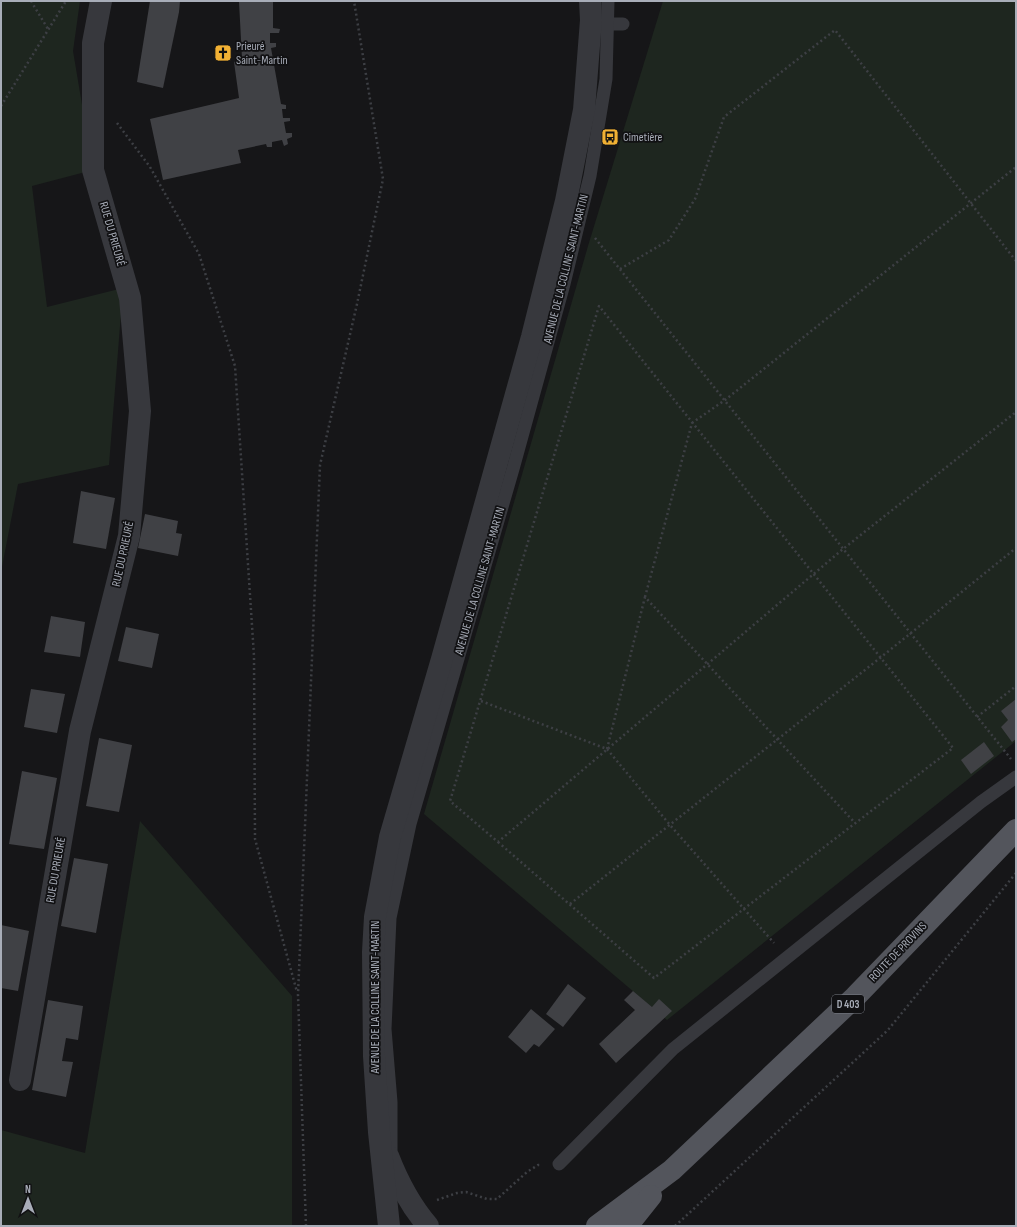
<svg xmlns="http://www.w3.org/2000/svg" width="1017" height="1227" font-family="'Sofia Sans Condensed',sans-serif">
  <rect width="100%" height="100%" fill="#161618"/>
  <g fill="#1e261f">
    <path d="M1,1h79l-7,50 20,119 -61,16 15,121 76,-19 -14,177 -91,19 -17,88z"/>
    <path d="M663,1h353v740l-349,279 -243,-206 164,-568z"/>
    <path d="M140,821l152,175v230h-291v-96l84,23z"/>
  </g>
  <g fill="#404145">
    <path d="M150,1h30l-1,11 -16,76 -26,-6z"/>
    <path d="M245,1h28v27l7,1 -1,4h-9v10h6v4l-5,1 10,56 5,1v4h-4l1,9h7v3l-6,1 2,11h6v4l-5,2 1,5 -4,2 -2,-6 -10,2v5h-5l-1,-3 -28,6 3,13 -78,17 -13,-61 89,-21 -5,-36 8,-4 -3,-56z"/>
    <path d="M81,491l34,7 -9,51 -33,-6z"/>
    <path d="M145,514l33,7 -2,12 6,1 -4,22 -40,-8z"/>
    <path d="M51,616l34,6 -5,35 -36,-5z"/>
    <path d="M126,627l33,7 -7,34 -34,-7z"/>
    <path d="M31,689l34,5 -8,39 -33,-6z"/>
    <path d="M1016,699v40l-4,3 -11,-15 7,-7 -7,-9z"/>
    <path d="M99,738l33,7 -13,67 -33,-6z"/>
    <path d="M984,742l10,14 -23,18 -10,-14z"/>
    <path d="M22,771l35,7 -13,71 -35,-5z"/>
    <path d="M74,858l34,6 -12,69 -35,-7z"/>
    <path d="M1,925l28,6 -11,60 -17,-3z"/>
    <path d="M568,984l18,14 -23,29 -17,-13z"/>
    <path d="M633,991l19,16 7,-8 13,12 -56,52 -17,-19 36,-34 -11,-10z"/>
    <path d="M48,1000l35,6 -5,34 -12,-2 -4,23 11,1 -7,35 -34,-7z"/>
    <path d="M531,1009l24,20 -16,18 -5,-3 -8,9 -18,-16z"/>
  </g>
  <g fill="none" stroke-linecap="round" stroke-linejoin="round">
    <g stroke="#3d3f44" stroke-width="2.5" stroke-dasharray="2 3" stroke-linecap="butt">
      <path d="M31,1l17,28"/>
      <path d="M1,106l65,-105"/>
      <path d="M117,123l33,44 49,87 36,112 19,290 1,183 42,153"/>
      <path d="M595,238l416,521"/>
      <path d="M620,269l49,-29 26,-41 29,-82 111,-87 181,231"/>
      <path d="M645,597l47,-174 33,-23 291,-233"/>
      <path d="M481,701l126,48 63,76 104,118"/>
      <path d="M977,717l39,-31"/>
      <path d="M607,749l38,-152 210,226"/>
      <path d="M498,842l156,136 299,-230 -354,-442 -149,495 48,41 345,-293 173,-137"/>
      <path d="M570,904l310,-246 136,-110"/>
      <path d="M437,1200l20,-7 9,-1 21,7h10l30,-27 11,-7h3"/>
      <path d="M306,1226l-8,-231 22,-530 37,-161 26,-125 -29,-178"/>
      <path d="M675,1226l213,-196 128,-157"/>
    </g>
    <g stroke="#37383d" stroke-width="13">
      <path d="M599,24h24"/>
      <path d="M391,1161v-59l-6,-73 5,-111 20,-94 103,-355 51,-185 26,-108 16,-97 2,-78"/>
      <path d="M559,1164l114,-115 308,-247 35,-25"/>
    </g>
    <path stroke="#37383d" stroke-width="22" d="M20,1080l60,-349 49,-195 11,-125 -10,-113 -37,-128v-127l8,-42"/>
    <g stroke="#37383d" stroke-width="22">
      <path d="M388,1156c10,26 22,49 40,70"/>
      <path d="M389,1226l-10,-94 -5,-76 -1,-104 2,-35 15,-80 52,-178 90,-322 34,-136 18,-91 7,-90 -1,-19"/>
    </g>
    <g stroke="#53555c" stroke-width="22">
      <path d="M597,1226l75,-56 183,-173 161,-167"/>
      <path d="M627,1226l24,-30"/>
    </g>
  </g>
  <defs>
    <g id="church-square" transform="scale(0.9)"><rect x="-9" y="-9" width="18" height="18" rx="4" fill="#f2b134" stroke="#111113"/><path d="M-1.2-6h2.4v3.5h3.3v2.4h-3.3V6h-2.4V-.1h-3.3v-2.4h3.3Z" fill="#111"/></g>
    <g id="bus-square" transform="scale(0.9)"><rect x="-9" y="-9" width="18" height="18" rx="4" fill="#f2b134" stroke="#111113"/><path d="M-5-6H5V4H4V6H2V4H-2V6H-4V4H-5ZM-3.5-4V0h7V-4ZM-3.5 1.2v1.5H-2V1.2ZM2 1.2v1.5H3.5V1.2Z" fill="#111"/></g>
  </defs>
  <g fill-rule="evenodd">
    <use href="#church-square" x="223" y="53"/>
    <use href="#bus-square" x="610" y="137"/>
  </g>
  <g text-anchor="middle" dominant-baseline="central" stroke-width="3.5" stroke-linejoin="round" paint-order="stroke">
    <rect fill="#111113" stroke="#7b7e86" stroke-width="1" x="832" y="995" width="32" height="18" rx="3"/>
    <g font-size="11" font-weight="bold" fill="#a8adb8">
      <text x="848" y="1004">D 403</text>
    </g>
    <g font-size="12" fill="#a8adb8" stroke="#111113" text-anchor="start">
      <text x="236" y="46">Prieuré<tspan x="236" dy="14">Saint-Martin</tspan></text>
      <text x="623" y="137">Cimetière</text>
    </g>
    <g font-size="12" fill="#a8adb8" stroke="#111113">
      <text transform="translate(112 234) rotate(74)">RUE DU PRIEURÉ</text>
      <text transform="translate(566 269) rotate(-76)">AVENUE DE LA COLLINE SAINT-MARTIN</text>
      <text transform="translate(123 554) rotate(-78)">RUE DU PRIEURÉ</text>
      <text transform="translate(480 581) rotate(-74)">AVENUE DE LA COLLINE SAINT-MARTIN</text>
      <text transform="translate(56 870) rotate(-80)">RUE DU PRIEURÉ</text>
      <text transform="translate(898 952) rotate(-46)">ROUTE DE PROVINS</text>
      <text transform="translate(375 997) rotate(-90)">AVENUE DE LA COLLINE SAINT-MARTIN</text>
    </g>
  </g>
  <rect width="1017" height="1227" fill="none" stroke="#a8adb8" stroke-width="4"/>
  <g transform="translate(28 1199)" stroke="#111113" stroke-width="3" paint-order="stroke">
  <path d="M0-3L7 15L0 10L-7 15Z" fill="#a8adb8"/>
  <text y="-6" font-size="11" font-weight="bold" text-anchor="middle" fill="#a8adb8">N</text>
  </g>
</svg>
